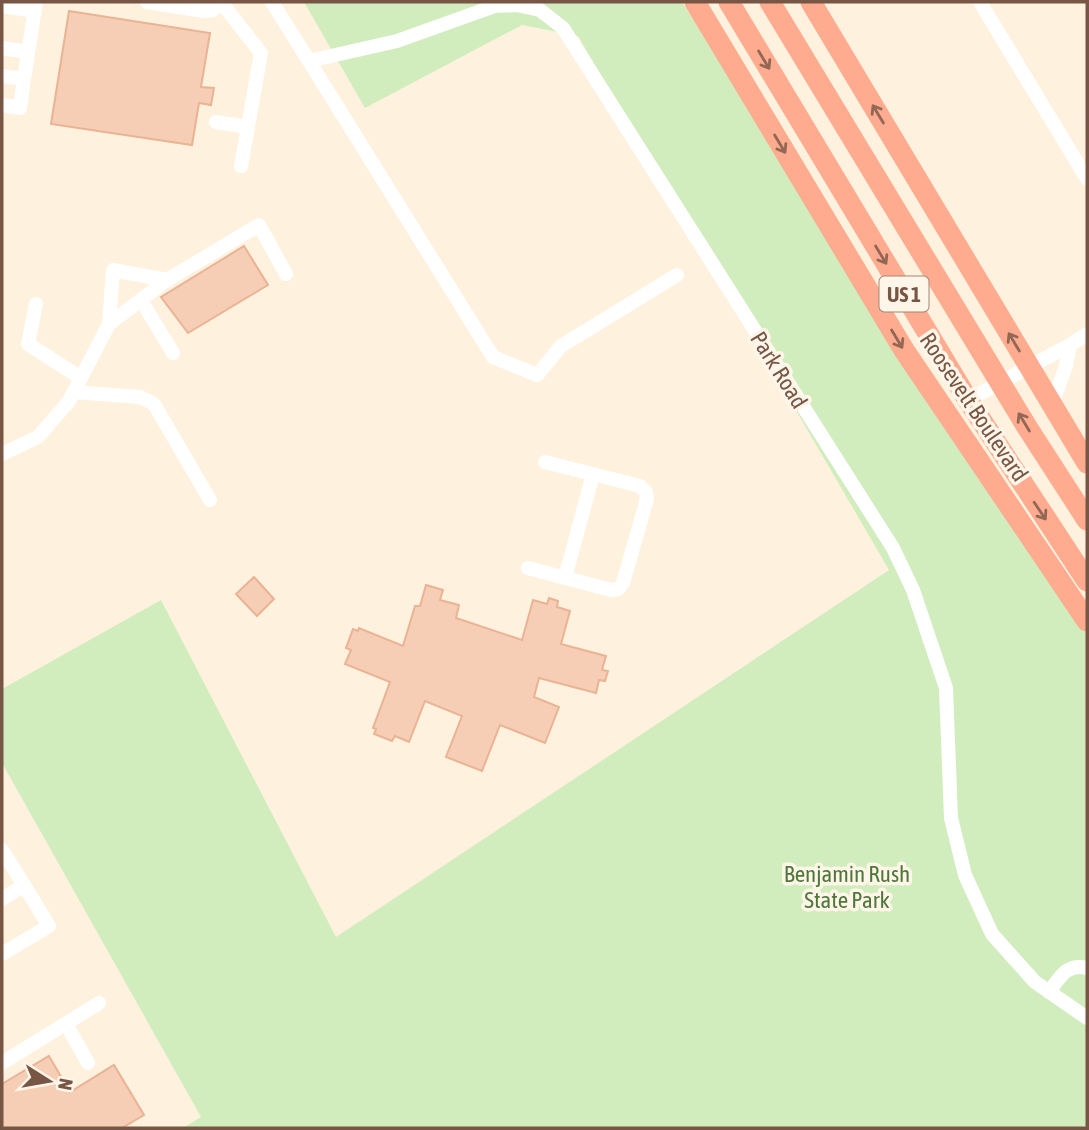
<svg xmlns="http://www.w3.org/2000/svg" width="1089" height="1130" font-family="'Asap Condensed',sans-serif">
  <rect width="100%" height="100%" fill="#fef2df"/>
  <path fill="#d1edbd" d="M304,2h378l405,630v496h-904l18,-11 -199,-354v-74l159,-89 175,337 553,-367 -311,-534 -56,-11 -157,83z"/>
  <g fill="#f6cdb5" stroke="#eab394" stroke-width="2">
    <path d="M69,11l141,22 -9,54 13,1 -3,17 -12,-2 -7,42 -141,-21z"/>
    <path d="M244,246l24,39 -80,48 -27,-36z"/>
    <path d="M254,577l20,22 -17,17 -21,-22z"/>
    <path d="M426,585l17,5 -3,10 19,5 -3,13 66,22 11,-40 14,4 2,-6 9,3 -1,6 13,4 -9,33 45,12 -4,14 6,1 -3,10 -6,-1 -3,13 -57,-15 -5,19 25,10 -14,36 -45,-18 -18,46 -36,-14 16,-41 -37,-15 -16,41 -14,-6 -3,5 -18,-7 2,-5 -3,-1 17,-46 -45,-18 6,-14 -5,-2 7,-19 5,2 1,-3 44,18 12,-40h5z"/>
    <path d="M49,1056l21,36 44,-27 30,50 -22,13h-120v-44z"/>
  </g>
  <g fill="none" stroke-linecap="round" stroke-linejoin="round">
    <g stroke="#fff" stroke-width="14">
      <path d="M147,2l57,9 9,-1 8,-8"/>
      <path d="M221,2l40,51 -20,113"/>
      <path d="M272,2l37,59 88,-20 98,-35 22,-1 23,5 23,18 330,520 20,42 33,98 5,130 14,57 27,59 43,48 52,36"/>
      <path d="M980,2l107,177"/>
      <path d="M2,6l33,5"/>
      <path d="M2,48l26,4"/>
      <path d="M309,61l184,296 44,18 24,-29 116,-71"/>
      <path d="M2,76l22,3 12,-77"/>
      <path d="M2,105l18,3 4,-29"/>
      <path d="M216,122l32,5"/>
      <path d="M141,300l32,53"/>
      <path d="M36,304l-8,40 53,34"/>
      <path d="M109,324l58,-44"/>
      <path d="M1070,345l17,-11"/>
      <path d="M74,392l66,5 14,7 56,96"/>
      <path d="M968,400l102,-55 -4,21 -14,38"/>
      <path d="M2,454l36,-17 31,-36 40,-77 4,-54 54,10 92,-55 27,49"/>
      <path d="M528,568l83,22 7,-1 5,-6 24,-84 -1,-7 -6,-6 -95,-24"/>
      <path d="M565,578l28,-104"/>
      <path d="M2,850l22,35"/>
      <path d="M2,899l22,-14 25,41 -47,28"/>
      <path d="M1049,992c11,-15 18,-29 38,-24"/>
      <path d="M66,1024l22,39"/>
      <path d="M2,1063l97,-60"/>
    </g>
    <g stroke="#feab90" stroke-width="21">
      <path d="M695,2l209,348 183,271"/>
      <path d="M729,2l239,398 119,181"/>
      <path d="M770,2l257,425 60,93"/>
      <path d="M811,2l276,461"/>
    </g>
  </g>
  <defs><path id="oneway-shaft" d="M-6 0H5M1.5-3L5.5 0L1.5 3" fill="none" stroke-width="1.6" stroke-linecap="round" stroke-linejoin="round" transform="scale(1.75)"/></defs>
  <g stroke="#926754">
    <use href="#oneway-shaft" transform="translate(764 60) rotate(59)"/>
    <use href="#oneway-shaft" transform="translate(878 114) rotate(-121)"/>
    <use href="#oneway-shaft" transform="translate(780 144) rotate(59)"/>
    <use href="#oneway-shaft" transform="translate(881 255) rotate(59)"/>
    <use href="#oneway-shaft" transform="translate(897 339) rotate(59)"/>
    <use href="#oneway-shaft" transform="translate(1014 342) rotate(-121)"/>
    <use href="#oneway-shaft" transform="translate(1024 422) rotate(-121)"/>
    <use href="#oneway-shaft" transform="translate(1040 511) rotate(56)"/>
  </g>
  <g text-anchor="middle" dominant-baseline="central" stroke-width="7" stroke-linejoin="round" paint-order="stroke">
    <rect fill="#fff5e8" stroke="#a08676" stroke-width="2" x="879.5" y="276.5" width="49" height="35" rx="5"/>
    <g font-size="21" font-weight="bold" fill="#775645">
      <text x="904" y="294">US 1</text>
    </g>
    <g font-size="23" fill="#775645" stroke="#fff5e8">
      <text transform="translate(779 370) rotate(58)">Park Road</text>
      <text transform="translate(974 407) rotate(56)">Roosevelt Boulevard</text>
    </g>
    <g font-size="23" fill="#4d783a" stroke="#fff5e8">
      <text x="847" y="874">Benjamin Rush<tspan x="847" dy="26">State Park</tspan></text>
    </g>
  </g>
  <rect width="1089" height="1130" fill="none" stroke="#775645" stroke-width="7"/>
  <g transform="translate(49 1081) rotate(101)" stroke="#fff5e8" stroke-width="5" paint-order="stroke">
  <path d="M0-5L12 26L0 18L-12 26Z" fill="#775645"/>
  <text y="-10" font-size="19" font-weight="bold" text-anchor="middle" fill="#775645">N</text>
  </g>
</svg>
